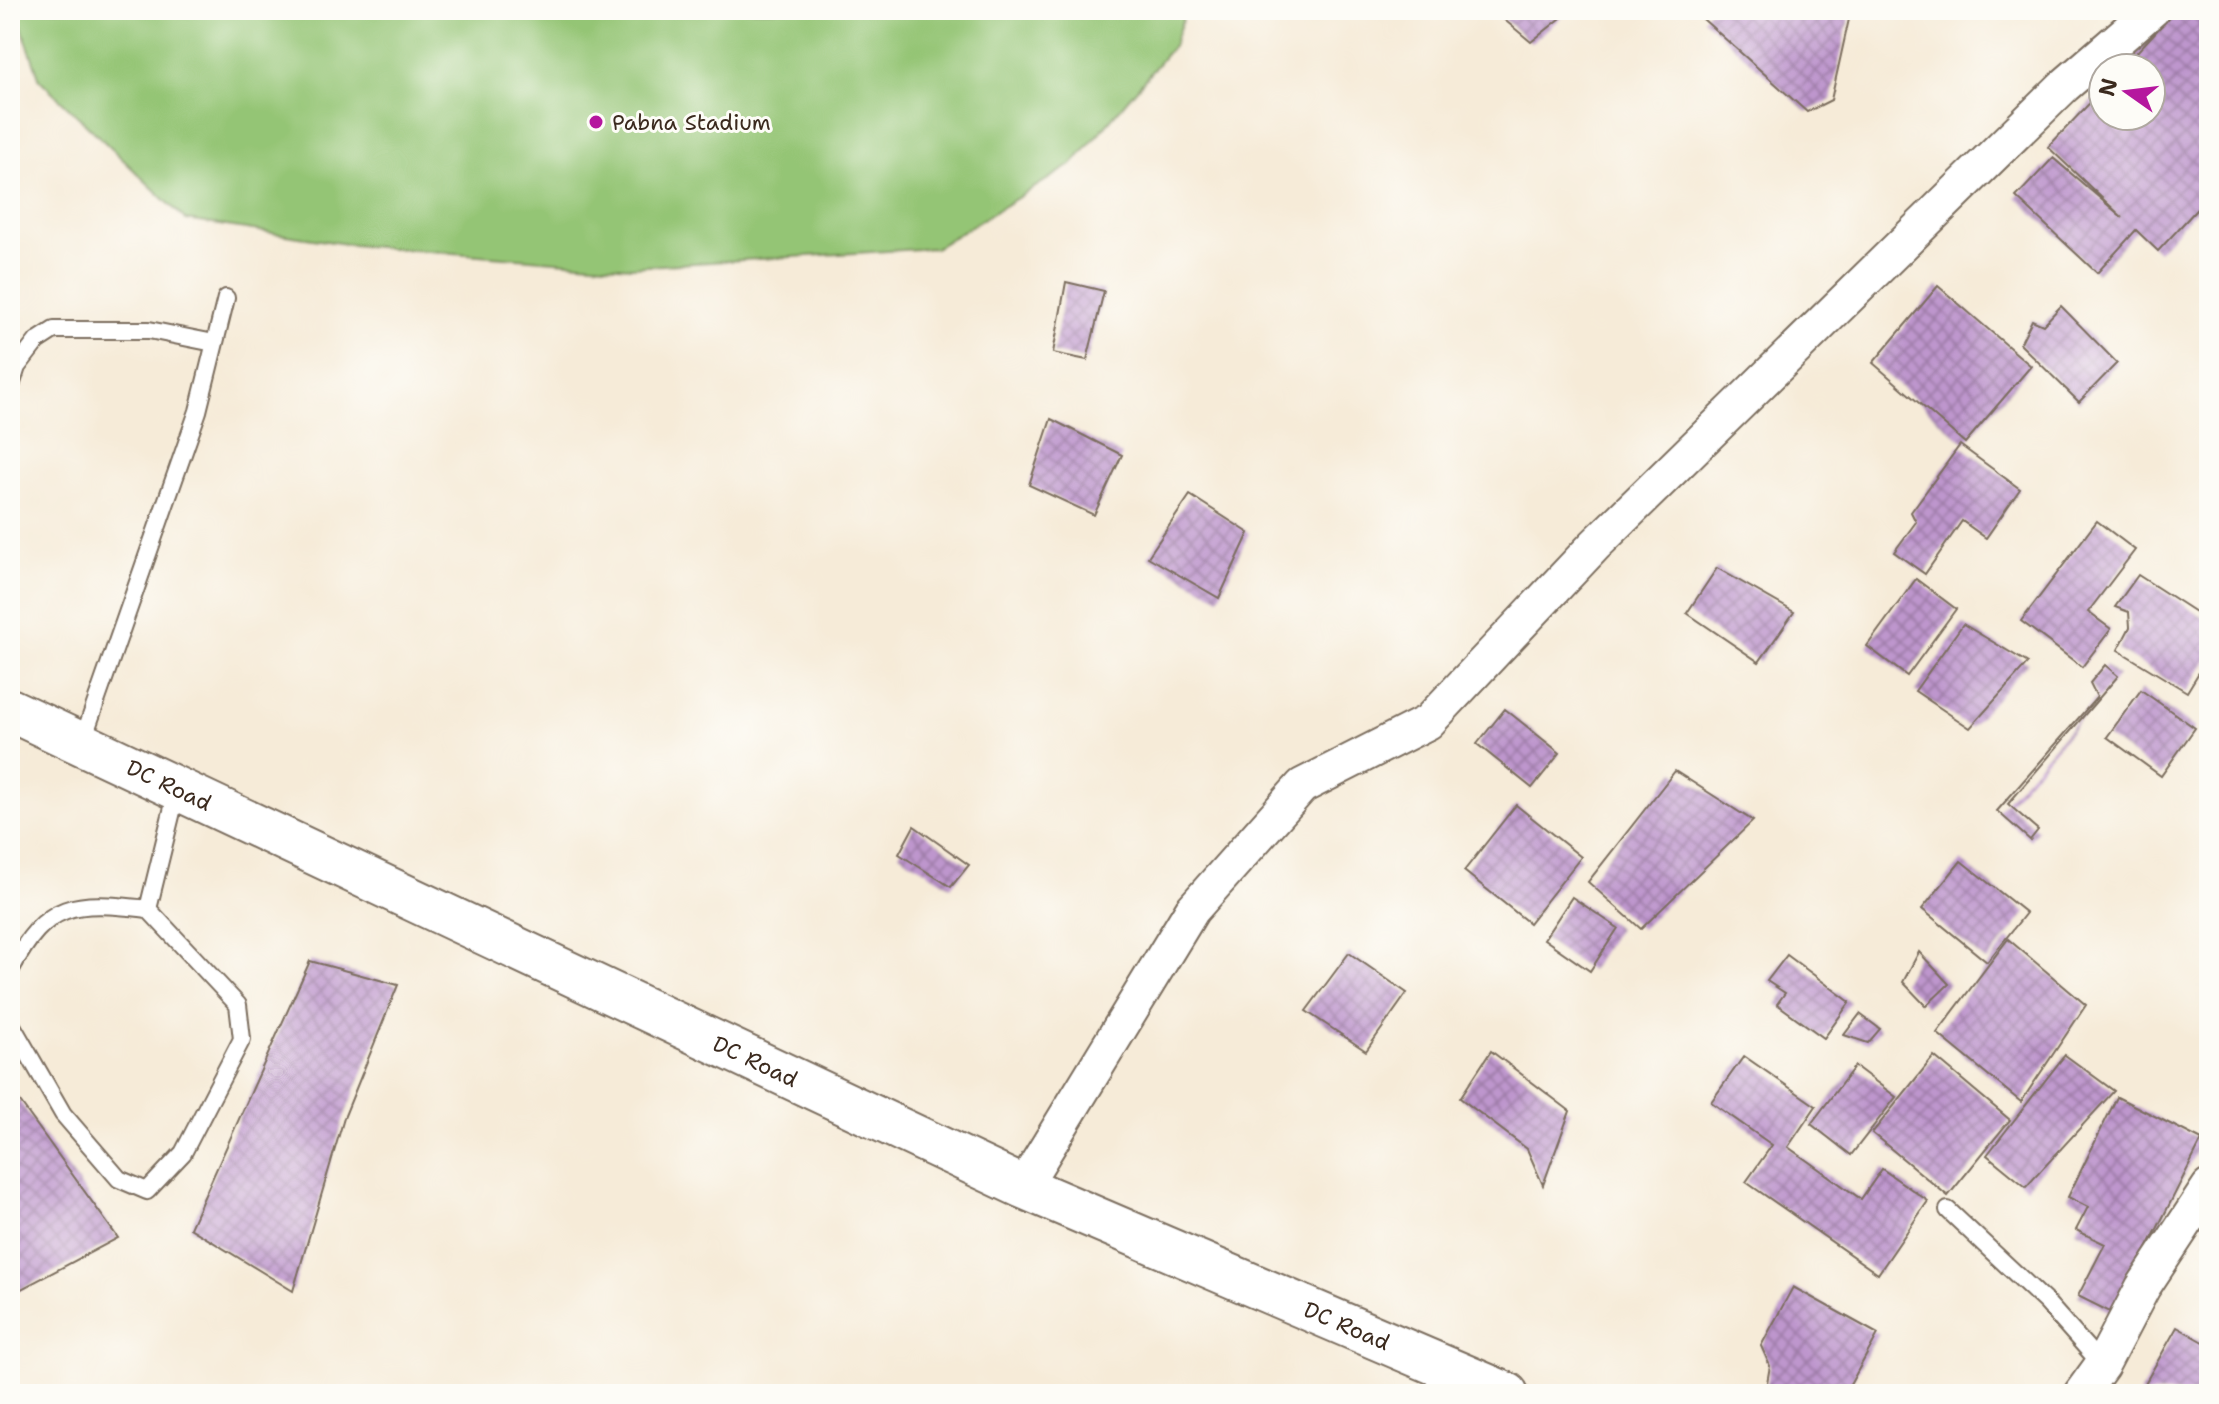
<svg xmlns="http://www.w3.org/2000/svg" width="2219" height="1404" font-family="'Shantell Sans',sans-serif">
  <defs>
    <pattern id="building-cross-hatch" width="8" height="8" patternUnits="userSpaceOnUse" patternTransform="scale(2)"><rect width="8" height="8" fill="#be96cd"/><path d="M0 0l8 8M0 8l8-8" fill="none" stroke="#9c7ba6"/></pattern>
  </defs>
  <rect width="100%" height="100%" fill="#fdfcf7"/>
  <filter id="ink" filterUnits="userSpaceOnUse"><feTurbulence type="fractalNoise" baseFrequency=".0125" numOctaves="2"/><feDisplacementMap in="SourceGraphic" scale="16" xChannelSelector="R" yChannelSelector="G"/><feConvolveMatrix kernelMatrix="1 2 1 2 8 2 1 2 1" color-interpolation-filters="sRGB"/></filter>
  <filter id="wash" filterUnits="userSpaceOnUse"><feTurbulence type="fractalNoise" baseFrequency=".006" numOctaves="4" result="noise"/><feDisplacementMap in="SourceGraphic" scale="32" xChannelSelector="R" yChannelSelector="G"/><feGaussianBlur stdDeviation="1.8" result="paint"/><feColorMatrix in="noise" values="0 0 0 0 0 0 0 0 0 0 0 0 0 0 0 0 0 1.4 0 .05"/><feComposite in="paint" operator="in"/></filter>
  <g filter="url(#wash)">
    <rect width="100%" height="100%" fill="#f6ebd8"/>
    <path fill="#94c574" stroke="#687849" stroke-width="2" d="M16,10h1170l-13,36 -100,118 -138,84 -304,19 -278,-22 -167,-25 -146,-140z"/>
    <g id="blocks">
      <g fill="url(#building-cross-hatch)">
        <path d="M1508,10h63l-40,32 -30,-25z"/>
        <path d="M1708,10h143l-20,90 -24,12 -104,-93z"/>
        <path d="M2176,10h33v186l-51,55 -22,-21 -39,43 -81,-76 37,-39 70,60 -75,-71 55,-58v27h48v-48h-29z"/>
        <path d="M1066,282l38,9 -17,69 -34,-7z"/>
        <path d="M1938,286l93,80 -66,77 -92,-80z"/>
        <path d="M2061,306l56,57 -38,39 -59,-58 12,-24 11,5z"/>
        <path d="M1051,419l71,36 -28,60 -65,-30z"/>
        <path d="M1960,445l60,44 -34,49 -24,-17 -37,53 -31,-22 22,-30 -5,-10z"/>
        <path d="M1190,495l59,38 -30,65 -71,-41z"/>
        <path d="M2097,521l38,29 -47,62 23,17 -29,38 -61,-46z"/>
        <path d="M1717,568l77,44 -35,50 -72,-49z"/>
        <path d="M2138,575l71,46v35l-22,36 -69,-42 12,-23 -1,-15 -14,-5z"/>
        <path d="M1916,579l40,30 -49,67 -40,-30z"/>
        <path d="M1963,624l65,39 -58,65 -55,-37z"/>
        <path d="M2105,665l13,11 -110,128 30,26 -8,10 -33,-29 100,-114 -7,-14z"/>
        <path d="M2141,690l54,38 -34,48 -54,-39z"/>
        <path d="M1505,709l55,44 -28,35 -55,-44z"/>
        <path d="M1675,771l78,50 -112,108 -53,-47z"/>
        <path d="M1516,805l65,52 -52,66 -65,-52z"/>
        <path d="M914,826l55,39 -18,22 -52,-33z"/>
        <path d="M1961,861l65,52 -39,49 -65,-53z"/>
        <path d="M1572,897l46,31 -28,43 -46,-32z"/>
        <path d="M2008,939l78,66 -65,97 -84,-69z"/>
        <path d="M1919,952l30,32 -23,22 -23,-24z"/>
        <path d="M1349,953l58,40 -41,58 -60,-40z"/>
        <path d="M1787,955l63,47 -26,36 -47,-34 8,-11 -18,-12z"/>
        <path d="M310,961l88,24 -54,133 -51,173 -103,-63z"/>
        <path d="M1860,1014l20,15 -12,14 -24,-8z"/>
        <path d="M1491,1051l79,60 -27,74 -16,-36 -67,-51z"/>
        <path d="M2065,1055l49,36 -88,96 -39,-32z"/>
        <path d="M1744,1056l72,50 -28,41 73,52 21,-30 46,32 -50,73 -132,-92 26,-37 -61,-43z"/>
        <path d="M1934,1056l76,64 -62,76 -76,-63z"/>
        <path d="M1855,1066l41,31 -45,58 -40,-31z"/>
        <path d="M10,1088l108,150 -106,56 -2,-4z"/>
        <path d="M2117,1097l85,43 -88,174 -36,-18 27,-52 -29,-14 12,-23 -20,-10z"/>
        <path d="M1793,1287l85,47 -33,60h-80l5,-28 -9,-20z"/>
        <path d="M2177,1327l32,18v49h-70z"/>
      </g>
    </g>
  </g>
  <g filter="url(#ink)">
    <use href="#blocks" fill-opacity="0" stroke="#7c6e5f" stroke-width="2"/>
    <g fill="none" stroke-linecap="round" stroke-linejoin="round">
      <g stroke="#7c6e5f" stroke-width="20">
        <g id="service">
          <path d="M10,389l7,-22 20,-26 17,-11h95l65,13"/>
          <path d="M82,742l116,-331 28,-113"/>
          <path d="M148,909l29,-118"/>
          <path d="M10,971c37,-71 64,-70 138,-62l90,96 4,34 -59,114 -36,38 -28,-12 -56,-65 -53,-92"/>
          <path d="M1948,1210l99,93 55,62"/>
        </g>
      </g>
      <g stroke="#7c6e5f" stroke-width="38">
        <g id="minor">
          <path d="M1023,1187l169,-277 110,-124 126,-64 167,-177 469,-459 88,-76"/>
          <path d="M2081,1394l21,-29 41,-78 66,-100"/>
        </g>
      </g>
      <g stroke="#7c6e5f" stroke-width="46">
        <g id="tertiary">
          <path id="s1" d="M10,710l1013,477 484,207"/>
        </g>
      </g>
      <use href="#service" stroke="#fff" stroke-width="16"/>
      <use href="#minor" stroke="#fff" stroke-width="34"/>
      <use href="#tertiary" stroke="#fff" stroke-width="42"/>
    </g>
  </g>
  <circle fill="#b5179e" stroke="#fdfcf7" stroke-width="3" cx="596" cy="122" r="8"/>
  <g text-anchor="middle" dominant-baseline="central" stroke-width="6" stroke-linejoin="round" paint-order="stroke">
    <g font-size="22" fill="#3b2a1e" stroke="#fdfcf7" text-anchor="start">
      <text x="612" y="122">Pabna Stadium</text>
    </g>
    <g font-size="22" fill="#3b2a1e" stroke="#fdfcf7">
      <text stroke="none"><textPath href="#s1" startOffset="176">DC Road</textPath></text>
      <text stroke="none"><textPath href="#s1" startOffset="824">DC Road</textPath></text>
      <text stroke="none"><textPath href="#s1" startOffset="1472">DC Road</textPath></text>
    </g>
  </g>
  <rect width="2219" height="1404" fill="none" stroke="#fdfcf7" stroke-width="40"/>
  <g transform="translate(2127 92) rotate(284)"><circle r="38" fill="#fdfcf7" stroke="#afa8a0" stroke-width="2"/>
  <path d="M0-6L14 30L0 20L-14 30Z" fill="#b5179e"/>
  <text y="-12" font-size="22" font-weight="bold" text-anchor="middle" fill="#3b2a1e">N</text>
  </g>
</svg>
